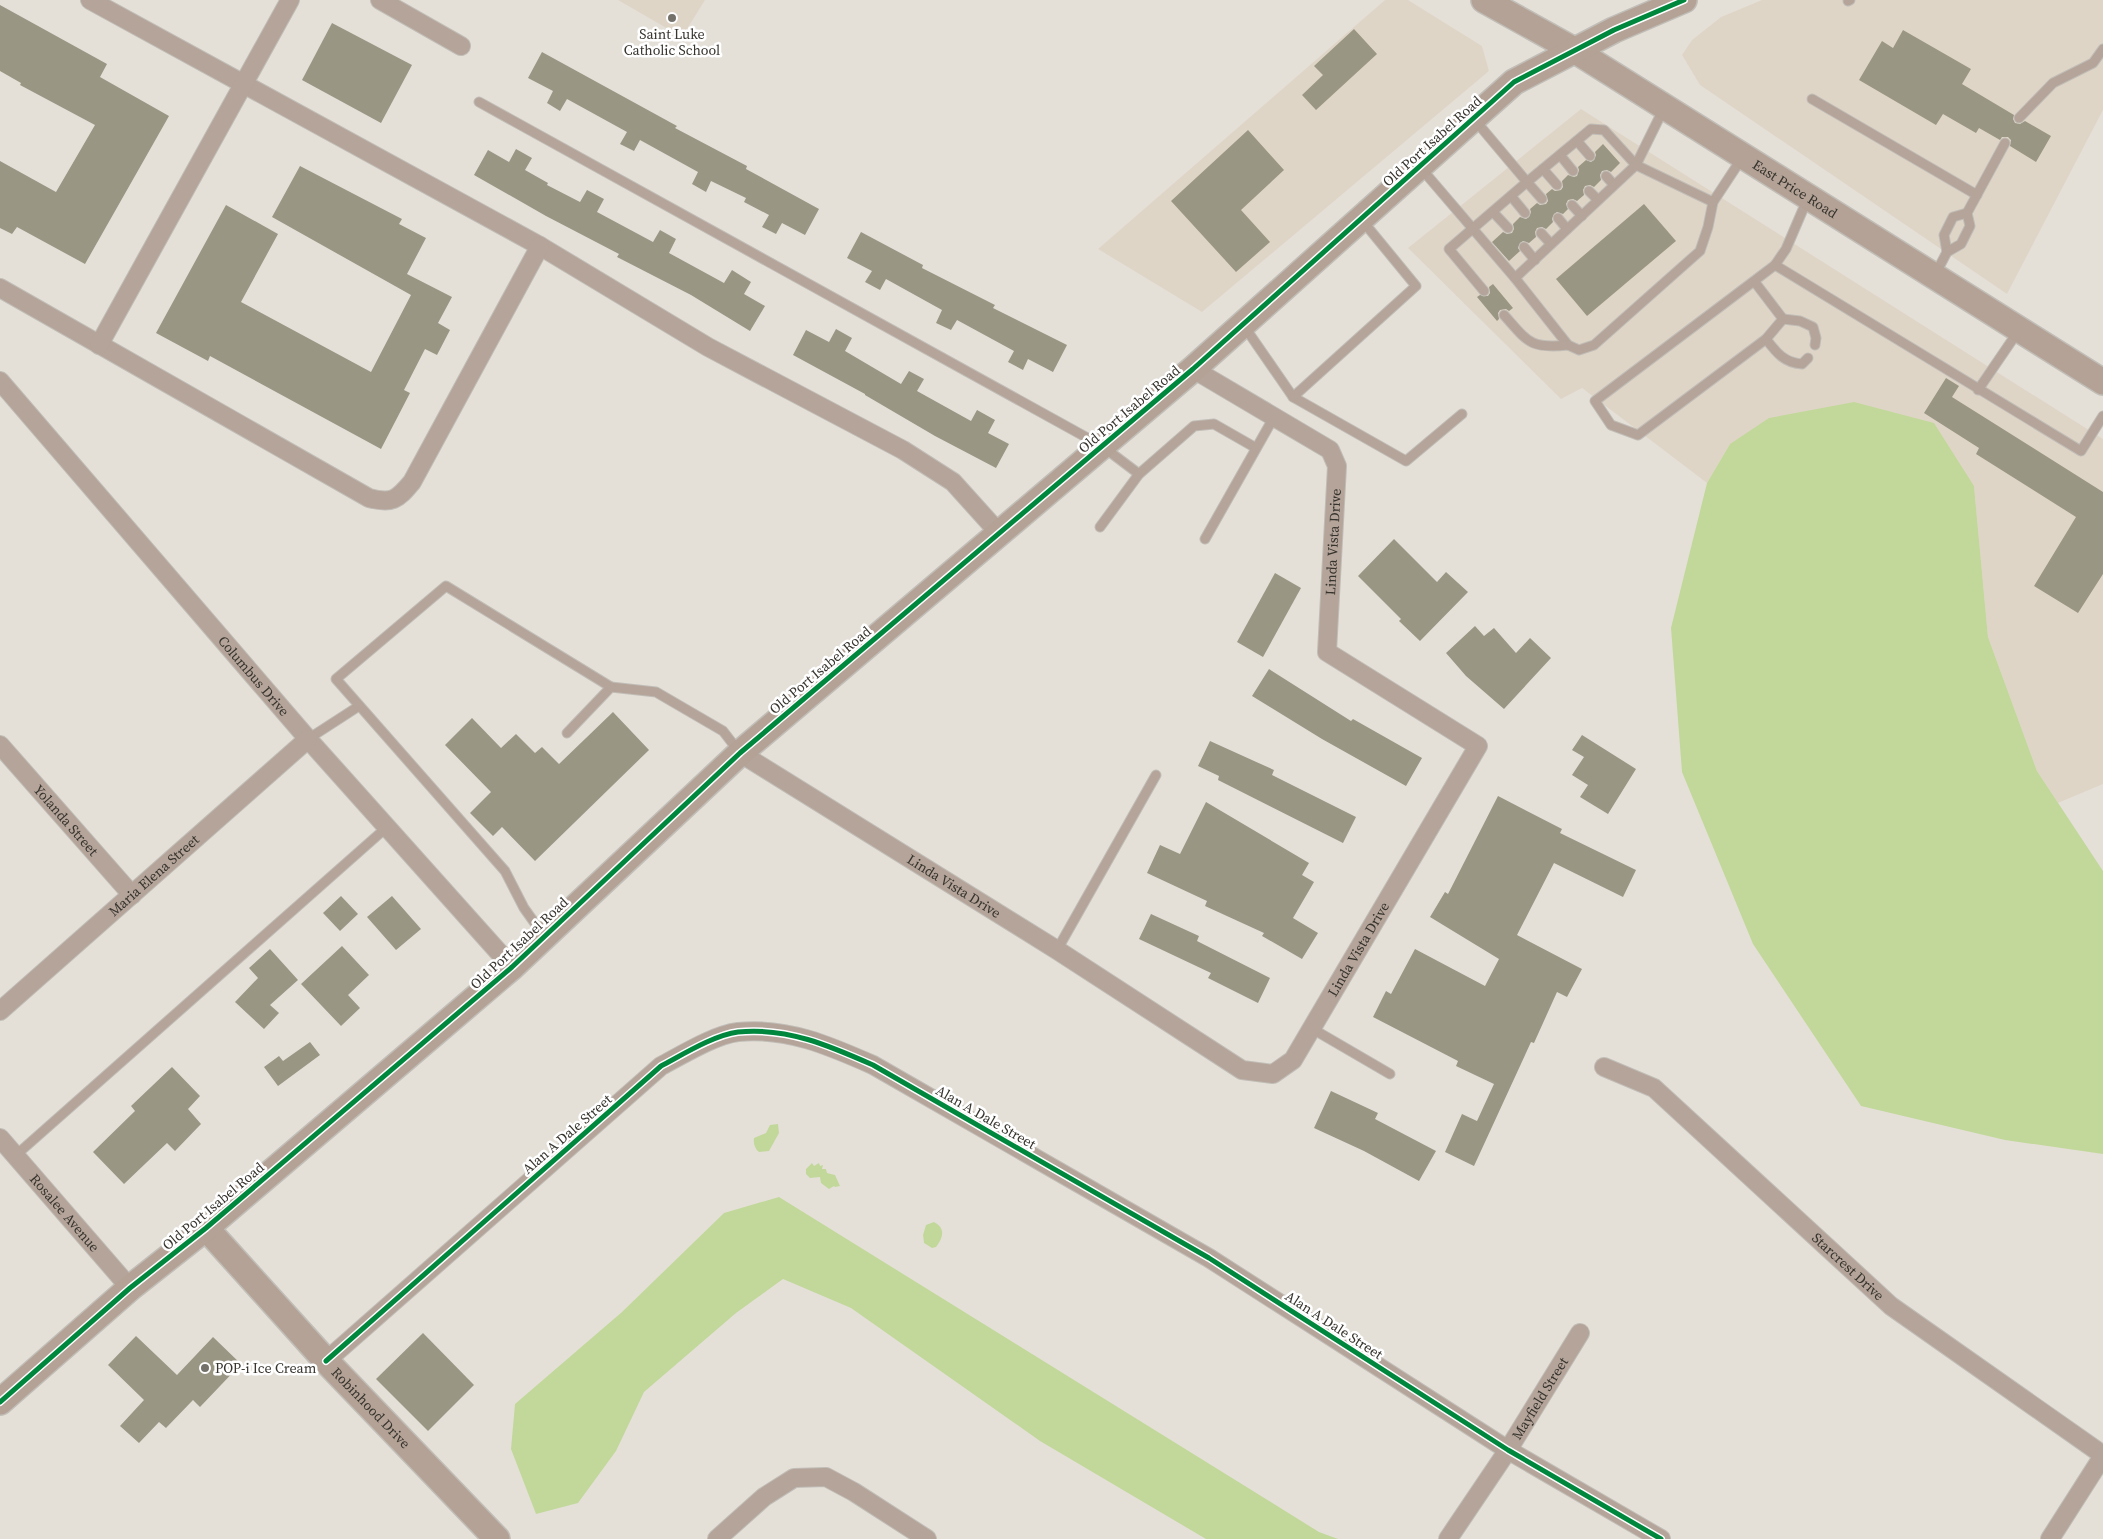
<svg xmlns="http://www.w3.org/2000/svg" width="2103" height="1539" font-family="'Source Serif 4',serif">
  <rect width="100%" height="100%" fill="#e4e0d8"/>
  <g fill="#dfd5c7">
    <path d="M618,0h87l-23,37z"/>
    <path d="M1385,0h23l74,46 7,25 -287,241 -104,-63z"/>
    <path d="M1762,0h341v110l-96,184 -307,-209 -18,-30 10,-15 29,-23z"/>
    <path d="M1581,109l522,330v345l-45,19 -21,-32 -49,-134 -14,-151 -244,-42 -23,39 -125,-95 -21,11 -153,-151z"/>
  </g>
  <g fill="#c2d89a">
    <path d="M1854,402l80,21 40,63 14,151 49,134 66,100v283l-98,-14 -144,-34 -108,-162 -71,-172 -11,-144 36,-145 23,-39 39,-26z"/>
    <path d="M778,1124l1,9 -10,18 -10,1c-4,-3 -6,-9 -5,-14l12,-5 4,-8z"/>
    <path d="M812,1163l2,3 5,-3 1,3 3,-1 -1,4h4l1,4 8,2 5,11 -5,1 -1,-1 -5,3 -8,-6 -1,-6 -10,1 -4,-4v-5z"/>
    <path d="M779,1197l540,335 19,7h-132l-166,-98 -189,-133 -68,-29 -47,34 -92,79 -28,59 -38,52 -42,11 -25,-65 4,-45 107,-92 102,-99z"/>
    <path d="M934,1222c12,6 9,16 2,25l-4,1 -8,-5 -1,-8 3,-10z"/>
  </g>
  <g fill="#9a9684">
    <path d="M0,5l107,59 -7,13 69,39 -84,148 -68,-37 -5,7 -12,-6v-67l56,31 39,-67 -75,-40 1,-2 -21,-12z"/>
    <path d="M332,23l80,42 -31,58 -79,-43z"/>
    <path d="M1354,29l23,25 -61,56 -14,-15 21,-20 -9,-9z"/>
    <path d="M1903,30l68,39 -9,15 52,31 -1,4 2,4 5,1 5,-3 26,15 -15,26 -26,-16 1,-6 -3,-3h-6l-2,3 -21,-12 -3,5 -33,-19 -7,11 -77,-45 23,-39 11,7z"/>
    <path d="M542,52l135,74 -2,2 72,38 -1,3 73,40 -14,26 -23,-12 -6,11 -14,-7 7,-12 -25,-13 2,-4 -35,-17 -5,11 -14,-8 6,-12 -58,-32 -6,11 -14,-7 7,-12 -60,-33 -7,12 -13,-8 6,-12 -25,-13z"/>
    <path d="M1248,130l36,40 -43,40 29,32 -34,30 -65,-71z"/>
    <path d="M1603,144l17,19 -9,9 -4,-2 -5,1 -2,4 1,5 -7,7 -4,-2 -5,1 -2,4 1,5 -7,6 -4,-2 -5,1 -2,4 2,5 -5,5 -6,-2 -3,2 -2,5 1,3 -7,7 -4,-2 -5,1 -2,4 1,5 -7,6 -6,-2 -3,2 -2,5 2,3 -11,10 -17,-19 11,-10 4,2 5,-1 2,-4 -1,-5 7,-7 6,2 3,-2 2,-5 -1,-3 7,-6 3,2 6,-1 2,-3 -2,-7 6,-5 3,2 6,-1 2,-3 -1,-6 6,-6 6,2 3,-1 2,-6 -1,-3 8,-7 5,2 3,-2 2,-5 -1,-3z"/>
    <path d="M516,149l16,9 -7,12 23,13 -1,2 33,17 7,-12 17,9 -7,13 56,30 7,-12 16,9 -7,14 55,30 8,-13 19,12 -7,12 21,12 -15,25 -59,-36 -74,-38 2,-3 -73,-38 -72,-41 14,-25 21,12z"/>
    <path d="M300,166l102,53 -3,5 27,14 -19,36 45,23 -14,26 12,7 -13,25 -12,-6 -21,41 6,3 -29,56 -171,-93 -2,5 -52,-28 70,-128 52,29 -37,68 130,70 40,-77 -139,-78z"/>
    <path d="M1644,204l32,37 -89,75 -31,-37z"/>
    <path d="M861,232l62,33 -1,3 73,37 -2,3 74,37 -14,27 -25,-13 -5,11 -15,-8 6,-11 -57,-31 -6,10 -15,-7 6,-13 -56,-31 -6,11 -15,-8 7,-11 -25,-13z"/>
    <path d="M1493,284l20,24 -4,3 -3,-2 -6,1 -2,3 1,6 -2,2 -20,-24 3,-2 8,1 2,-3 -1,-6z"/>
    <path d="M836,329l16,9 -7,13 56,33 8,-13 15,8 -7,12 54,30 6,-11 18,10 -7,13 21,11 -13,24 -61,-32 -70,-41v-1l-72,-39 13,-25 23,12z"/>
    <path d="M1946,378l13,8 -7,11 151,95v82l-25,39 -44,-27 42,-69 -100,-63 3,-6 -55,-35z"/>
    <path d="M1394,539l43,43 9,-10 22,20 -48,49 -21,-20 2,-2 -43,-43z"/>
    <path d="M1275,573l26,15 -38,69 -26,-15z"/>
    <path d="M1475,626l9,10 10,-8 22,25 14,-15 21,20 -47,51 -38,-33 -20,-23z"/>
    <path d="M1269,669l82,52 2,-2 69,39 -16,28 -84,-47 -70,-43z"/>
    <path d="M613,712l36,38 -114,111 -33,-34 -9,9 -23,-23 21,-21 -46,-47 27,-27 29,30 15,-14 19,19 7,-6 17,17z"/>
    <path d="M1582,735l54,34 -28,45 -28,-17 8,-12 -16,-10 12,-18 -12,-7z"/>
    <path d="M1210,741l64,29 -2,5 84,42 -13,26 -125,-63 1,-4 -21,-10z"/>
    <path d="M1498,796l64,33 -2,4 76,37 -13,27 -69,-34 -37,72 65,34 -15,28 -10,-5 -23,51 -3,-1 -57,124 -29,-14 17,-38 15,7 17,-37 -38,-18 2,-5 -85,-44 13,-26 5,3 24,-45 70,37 14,-27 -69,-42 15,-25 3,2z"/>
    <path d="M1206,802l103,61 -7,12 12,7 -21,36 25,15 -16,26 -40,-23 2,-3 -59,-27 2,-5 -60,-28 13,-28 20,9z"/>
    <path d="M341,896l17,18 -18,17 -17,-18z"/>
    <path d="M392,896l29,33 -25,21 -29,-33z"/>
    <path d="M1151,914l48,22 -2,5 73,37 -12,25 -50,-25 3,-5 -72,-34z"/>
    <path d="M342,946l27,29 -21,20 12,13 -19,18 -40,-42z"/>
    <path d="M270,949l28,31 -28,25 9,8 -15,16 -29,-27 23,-24 -9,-10z"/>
    <path d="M310,1042l10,13 -42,31 -14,-19 15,-11 4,5z"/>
    <path d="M172,1067l28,29 -12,13 13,15 -26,27 -8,-8 -43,41 -31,-32 42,-41 -4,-5z"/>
    <path d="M1331,1091l47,22 -3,6 61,32 -17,30 -55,-30 -50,-23z"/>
    <path d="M423,1333l51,52 -46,46 -52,-52z"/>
    <path d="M136,1336l41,39 36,-38 28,27 -41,43 -7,-7 -27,28 -7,-6 -20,21 -19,-17 24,-26 -36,-35z"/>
  </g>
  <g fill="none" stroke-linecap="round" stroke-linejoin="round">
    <g stroke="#c1bdb7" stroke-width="11">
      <g id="lane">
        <path d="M1848,1l2,-1"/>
        <path d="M1812,99l165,96"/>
        <path d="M479,102l623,344 37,28"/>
        <path d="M2019,118l34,-35 40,-20 10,-14"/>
        <path d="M1474,119l53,63 64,-53 13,1 32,35 28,-57"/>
        <path d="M1577,141l13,15"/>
        <path d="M1560,155l13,16"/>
        <path d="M1420,167l95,111 53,67 11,5 15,-5 106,-94 8,-24 5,-25 29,-44"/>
        <path d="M1543,169l14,16"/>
        <path d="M1606,176l8,9"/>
        <path d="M1589,191l9,9"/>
        <path d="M1511,196l14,17"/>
        <path d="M1807,200l-21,49 -11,16 306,186 22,-35"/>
        <path d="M1572,205l10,11"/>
        <path d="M1493,212l15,16"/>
        <path d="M1558,218l9,11"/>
        <path d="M1541,233l10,11"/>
        <path d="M1524,247l11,13"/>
        <path d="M1947,252l-3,-17 9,-18 14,-4"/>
        <path d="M1935,275l12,-23 14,-8 9,-18 -3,-13 38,-70"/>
        <path d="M1515,278l121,-113 77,37"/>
        <path d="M1754,281l29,38 -17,20 -128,96 -27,-10 -16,-24 159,-120 21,-16"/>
        <path d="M1484,291l-35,-42 78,-67 15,17"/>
        <path d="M1504,315c24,27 26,34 64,30"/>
        <path d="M1783,319l17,2 13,6 3,11 -1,7"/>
        <path d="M1244,326l49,71 113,64 56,-47"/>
        <path d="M1766,339c10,13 18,24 36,25l6,-6"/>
        <path d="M1978,390l41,-60"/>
        <path d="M1293,397l123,-111 -55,-67"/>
        <path d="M1100,527l39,-53 55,-48 20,-2 42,24"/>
        <path d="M1205,539l69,-122"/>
        <path d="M567,733l44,-46 45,5 67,39 17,22"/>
        <path d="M308,739l51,-33"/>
        <path d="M544,936l-20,-28 -19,-37 -169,-192 110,-93 165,101"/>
        <path d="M1057,950l99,-175"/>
        <path d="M1311,1028l79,46"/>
        <path d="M15,1156l372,-329"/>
      </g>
    </g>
    <g stroke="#c1bdb7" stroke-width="20">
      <g id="street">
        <path d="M90,0l450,246 168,101 195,103 50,32 46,51"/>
        <path d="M380,0l81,46"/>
        <path d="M0,288l369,210c23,6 28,2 43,-16l128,-236"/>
        <path d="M99,345l191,-345"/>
        <path id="s1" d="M0,381l308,358 204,228"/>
        <path id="s2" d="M0,745l132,150"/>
        <path id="s3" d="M740,753l317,197 185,120 31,4 20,-14 185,-314 -151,-94 10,-186 -7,-16 -137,-81"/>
        <path id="s4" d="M0,1011l308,-272"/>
        <path id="s5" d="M1604,1067l50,21 237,218 212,149"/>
        <path id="s6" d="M0,1138l130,150"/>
        <path d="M326,1361l335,-295c21,-11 53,-31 77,-34 49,-5 92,14 135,33l336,193 299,192 153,89"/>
        <path d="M717,1539l47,-42 30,-19 32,-1 28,15 73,47"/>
        <path id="s7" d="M1448,1539l60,-89 72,-117"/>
        <path d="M2050,1539l53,-83"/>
      </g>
    </g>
    <g stroke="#c1bdb7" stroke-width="28">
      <g id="secondary">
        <path id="s8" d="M1484,0l90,50 529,332"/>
        <path id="s9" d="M206,1228l120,133 171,178"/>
        <path d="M0,1402l130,-114 76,-60 306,-261 228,-214 453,-384 321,-287 100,-52 70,-30"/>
      </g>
    </g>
    <use href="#lane" stroke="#b4a499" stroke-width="9"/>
    <use href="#street" stroke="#b4a499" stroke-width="18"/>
    <use href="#secondary" stroke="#b3a295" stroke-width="25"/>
    <g stroke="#fff" stroke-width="8">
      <g id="cycleway">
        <path d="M326,1361l335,-295c21,-11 53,-31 77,-34 49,-5 92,14 135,33l336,193 299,192 153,89"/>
        <path d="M0,1402l130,-114 76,-60 306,-261 228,-214 453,-384 321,-287 100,-52 70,-30"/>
      </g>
    </g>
    <use href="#cycleway" stroke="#00873e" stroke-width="5"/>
  </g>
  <g fill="#74706a" stroke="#fff" stroke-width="2">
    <circle cx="672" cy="18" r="5"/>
    <circle cx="205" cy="1368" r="5"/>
  </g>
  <g text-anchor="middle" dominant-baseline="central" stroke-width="5" stroke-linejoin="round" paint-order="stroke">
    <g font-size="14" fill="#37342e" stroke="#fff">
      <text x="672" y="34">Saint Luke<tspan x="672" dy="16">Catholic School</tspan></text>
      <text x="215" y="1368" text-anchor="start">POP-i Ice Cream</text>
    </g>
    <g font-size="14" fill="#37342e" stroke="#fff">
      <text transform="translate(1432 141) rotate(-42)">Old Port Isabel Road</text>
      <text stroke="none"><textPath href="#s8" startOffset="364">East Price Road</textPath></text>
      <text transform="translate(1129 409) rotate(-40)">Old Port Isabel Road</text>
      <text stroke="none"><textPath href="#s3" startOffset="1302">Linda Vista Drive</textPath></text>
      <text transform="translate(820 670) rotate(-40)">Old Port Isabel Road</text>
      <text stroke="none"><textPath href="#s1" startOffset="389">Columbus Drive</textPath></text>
      <text stroke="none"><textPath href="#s2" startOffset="100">Yolanda Street</textPath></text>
      <text stroke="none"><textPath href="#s4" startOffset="205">Maria Elena Street</textPath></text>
      <text stroke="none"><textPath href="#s3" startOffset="252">Linda Vista Drive</textPath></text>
      <text transform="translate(519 943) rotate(-43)">Old Port Isabel Road</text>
      <text stroke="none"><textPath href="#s3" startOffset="778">Linda Vista Drive</textPath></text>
      <text transform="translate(986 1117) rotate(30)">Alan A Dale Street</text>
      <text transform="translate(567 1134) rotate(-41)">Alan A Dale Street</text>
      <text transform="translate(213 1206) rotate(-40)">Old Port Isabel Road</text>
      <text stroke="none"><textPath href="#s6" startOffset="99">Rosalee Avenue</textPath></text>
      <text stroke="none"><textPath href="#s5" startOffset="318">Starcrest Drive</textPath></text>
      <text transform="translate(1334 1325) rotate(33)">Alan A Dale Street</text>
      <text stroke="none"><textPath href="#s7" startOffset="168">Mayfield Street</textPath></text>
      <text stroke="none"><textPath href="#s9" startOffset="244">Robinhood Drive</textPath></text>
    </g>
  </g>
</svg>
